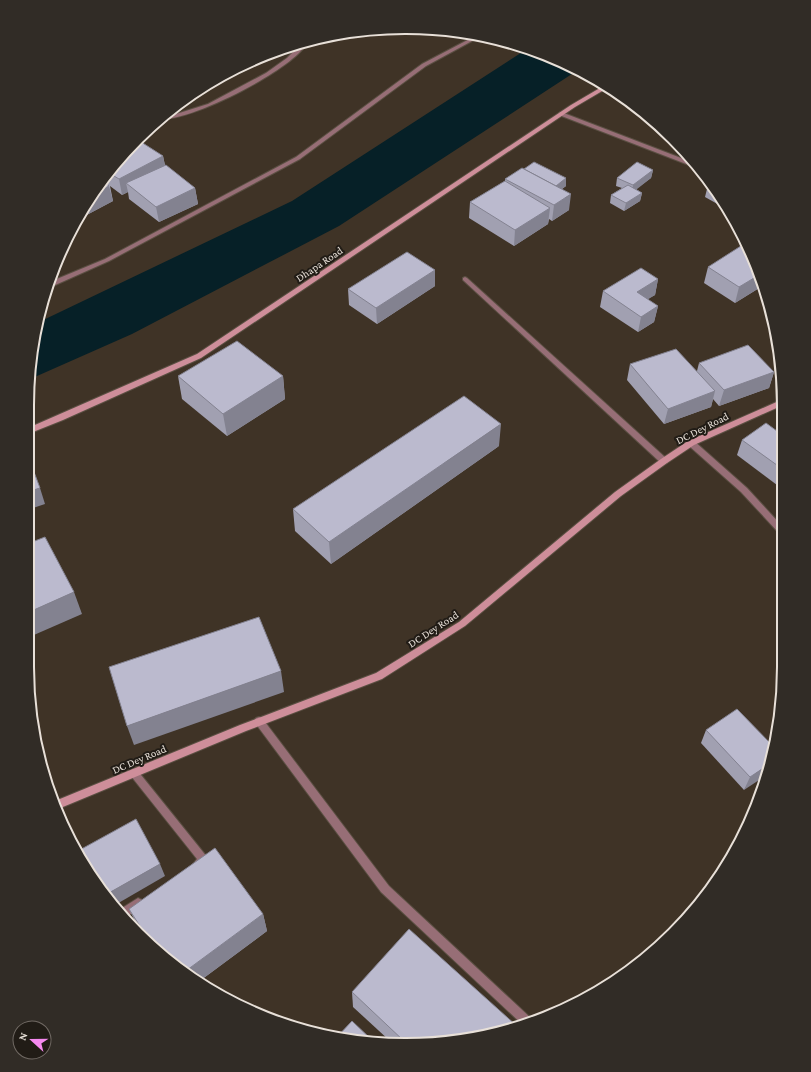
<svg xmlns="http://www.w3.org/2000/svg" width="811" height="1072" font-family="'Crimson Pro',serif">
  <rect width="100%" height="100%" fill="#3f3326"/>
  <path fill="#062027" d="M527,49l23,7 28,14 -239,156 -207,108 -104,46 9,-57 255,-122z"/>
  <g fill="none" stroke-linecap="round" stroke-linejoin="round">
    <g stroke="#5a4f42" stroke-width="2">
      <g id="lane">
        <path d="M479,34l4,1 -57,31 -126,93 -191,102 -56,25h-3l2,-5 53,-22 191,-102 126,-93z"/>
        <path d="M465,277l2,1 200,181 1,2 -1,2h-6l-198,-183v-2z"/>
        <path d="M134,769l3,1 70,87 2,3 -2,3 -9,6 -3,-2 -2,-3 4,-5 -66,-83 -2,-3 2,-3z"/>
        <path d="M138,898l4,2 1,3 -1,3 -17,12 -6,-8z"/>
      </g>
    </g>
    <g stroke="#5a4f42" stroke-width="2">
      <g id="street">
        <path d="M308,41c-11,27 -118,81 -148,78l4,-3 9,-1 35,-11 58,-31 21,-15 15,-15z"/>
        <path d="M561,112l133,51 3,4h-3l-135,-52v-2z"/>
        <path d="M691,440l3,1 53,47 34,37v8l-3,-1 -37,-40 -53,-47 -1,-2 1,-2z"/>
        <path d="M259,717l3,1 127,168 145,135 -10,5 -143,-134 -125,-168 -2,-3 2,-3z"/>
      </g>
    </g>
    <g stroke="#5a4f42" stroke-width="2">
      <g id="secondary">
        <path d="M605,85l4,2 -34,20 -374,251 -138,62 -35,14v-6l169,-74 374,-249z"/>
        <path d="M781,400v6l-87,39 -27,18 -46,33 -156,130 -83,53 -136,52 -188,78 -3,-8 185,-76 136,-52 83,-51 156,-130 46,-33 27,-18z"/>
      </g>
    </g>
    <use href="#lane" fill="#976e76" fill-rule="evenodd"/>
    <use href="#street" fill="#976e76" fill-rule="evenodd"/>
    <use href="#secondary" fill="#ce8e9a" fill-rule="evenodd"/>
  </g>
  <g fill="#a1a0b1">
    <path d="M135,141l28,15 2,9 30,23 3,16 -39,18 -30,-23 -1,-7 -6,3 -12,-9 3,15 -32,17 10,-23z"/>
    <path d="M524,169l42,9v8l-4,3 7,21 -17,11 -3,-2 -1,5 -34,22 -45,-28 1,-16 35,-21v-2z"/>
    <path d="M653,170l-2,8 -15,11 6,4 -2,8 -16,10 -14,-8 1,-8 11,-7 -6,-2 1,-8z"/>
    <path d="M707,189l13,6 4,9 -3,2 -16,-9z"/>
    <path d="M725,204l2,5 -3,-2z"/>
    <path d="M708,267l56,17v1l-29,18 -31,-20z"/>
    <path d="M435,270v16l-58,38 -28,-19 -1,-16z"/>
    <path d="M658,279l-3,16 -8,4 11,7 -4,16 -16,10 -38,-25 3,-16z"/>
    <path d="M699,363l75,9 -5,16 -50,18 -6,-7 -2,8 -47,17 -37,-44 3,-16 67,7z"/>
    <path d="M178,376h105l2,23 -58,37 -45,-37z"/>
    <path d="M781,434v54l-44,-33 5,-15z"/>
    <path d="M499,446l-168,118 -36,-33 -2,-22z"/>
    <path d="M706,730l67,16 -29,44 -43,-47z"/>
    <path d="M129,909l134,5 4,17 -66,49 -54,-40 -10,-15z"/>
    <path d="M352,992l78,52 -40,-3 -37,-34z"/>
  </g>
  <g fill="#838290">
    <path d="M163,156l3,15 -40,12 2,9 -6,3 -3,-16z"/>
    <path d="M653,170l-2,8 -19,15 1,-8z"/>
    <path d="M566,178v8l-15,11 1,-8z"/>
    <path d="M109,186l4,15 -32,17 10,-23z"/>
    <path d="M195,188l3,16 -39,18 -3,-15z"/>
    <path d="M642,193l-2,8 -16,10 2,-8z"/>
    <path d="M571,194l-2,16 -17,11 2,-16z"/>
    <path d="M723,200l1,4 -3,2z"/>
    <path d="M550,208l-2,16 -34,22 1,-16z"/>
    <path d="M435,270v16l-58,38 -1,-16z"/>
    <path d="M759,275l5,10 -29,18 4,-16z"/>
    <path d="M658,279l-3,16 -21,13 3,-16z"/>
    <path d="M658,306l-4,16 -16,10 3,-15z"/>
    <path d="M774,372l-5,16 -50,18 5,-16z"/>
    <path d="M283,376l2,23 -58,37 -4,-22z"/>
    <path d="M715,391l-4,16 -47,17 4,-15z"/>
    <path d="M501,424l-2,22 -168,118 -2,-22z"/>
    <path d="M40,488l5,16 -18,6v-18z"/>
    <path d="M74,592l8,22 -55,24v-25z"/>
    <path d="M281,671l3,21 -150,53 -7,-19z"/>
    <path d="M768,765l-3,11 -21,14 6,-13z"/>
    <path d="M160,864l5,12 -50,29 -8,-11z"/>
    <path d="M263,914l4,17 -66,49 -14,-10z"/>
  </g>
  <g fill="#bbbace" stroke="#838290">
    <path d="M138,140l25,16 -44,23 -10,-6 26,-32z"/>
    <path d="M534,162l32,16 -10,8 -32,-17z"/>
    <path d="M637,162l16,8 -20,15 -16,-7z"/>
    <path d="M166,165l29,23 -39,19 -30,-24z"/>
    <path d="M522,168l49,26 -17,11 -49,-26z"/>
    <path d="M103,181l6,5 -18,9z"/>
    <path d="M505,181l45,27 -35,22 -45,-28z"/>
    <path d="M628,185l14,8 -16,10 -15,-8z"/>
    <path d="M712,185l8,10 1,1 -14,-7z"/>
    <path d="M744,244l15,31 -20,12 -31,-20z"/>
    <path d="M407,252l28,18 -59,38 -28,-19z"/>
    <path d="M641,268l17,11 -21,13 21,14 -17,11 -38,-26z"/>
    <path d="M237,341l46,35 -60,38 -45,-38z"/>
    <path d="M748,345l26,27 -50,18 -25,-27z"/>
    <path d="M676,349l39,42 -47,18 -38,-45z"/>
    <path d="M464,396l37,28 -172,118 -36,-33z"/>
    <path d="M766,423l15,11v34l-39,-28z"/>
    <path d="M28,456l12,32 -13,4z"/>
    <path d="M45,537l29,55 -47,21v-69z"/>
    <path d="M259,617l22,54 -154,55 -18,-59z"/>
    <path d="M737,709l36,37 -5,19 -18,12 -44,-47z"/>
    <path d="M136,819l24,45 -53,30 -29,-38 -2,-4z"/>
    <path d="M215,848l48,66 -76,56 -35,-25 -23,-36z"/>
    <path d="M409,929l109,98 -88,17 -25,-2 -53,-50z"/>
    <path d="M352,1021l20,19 -36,-2z"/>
  </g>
  <g text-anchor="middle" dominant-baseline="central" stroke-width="4" stroke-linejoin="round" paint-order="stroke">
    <g font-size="11" fill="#e8e0d8" stroke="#211c16">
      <text transform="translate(319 264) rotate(-34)">Dhapa Road</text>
      <text transform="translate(702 428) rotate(-27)">DC Dey Road</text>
      <text transform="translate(433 629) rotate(-33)">DC Dey Road</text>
      <text transform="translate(139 759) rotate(-23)">DC Dey Road</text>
    </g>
  </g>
  <path d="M0 0H811V1072H0ZM405 34H406A371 371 0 0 1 777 405V667A371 371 0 0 1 406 1038H405A371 371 0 0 1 34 667V405A371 371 0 0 1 405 34Z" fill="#312c26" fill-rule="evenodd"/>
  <path fill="none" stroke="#e8e0d8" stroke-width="2" d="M405 34H406A371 371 0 0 1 777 405V667A371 371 0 0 1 406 1038H405A371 371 0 0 1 34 667V405A371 371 0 0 1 405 34Z"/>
  <g transform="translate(32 1040) rotate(291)"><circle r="19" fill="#211c16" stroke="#716a64"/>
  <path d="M0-3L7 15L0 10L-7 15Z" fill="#f589ef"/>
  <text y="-6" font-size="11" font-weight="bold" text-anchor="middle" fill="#e8e0d8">N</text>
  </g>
</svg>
